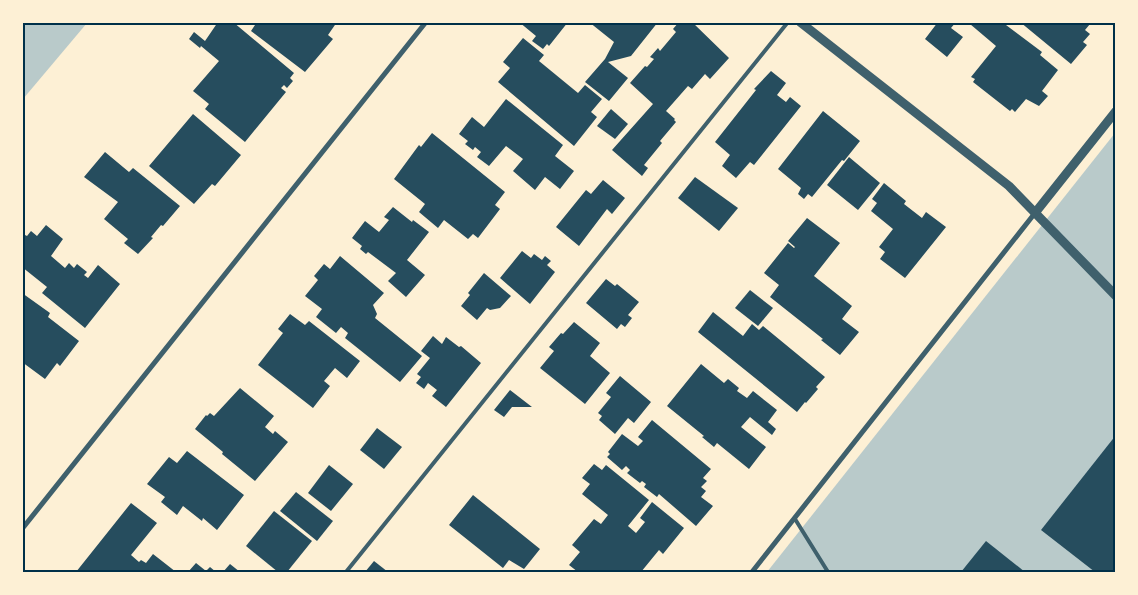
<svg xmlns="http://www.w3.org/2000/svg" width="1138" height="595" font-family="Figtree,sans-serif">
  <rect width="100%" height="100%" fill="#fdf0d5"/>
  <g fill="#b9caca">
    <path d="M23,22l64,1 -64,76 -1,-76z"/>
    <path d="M1115,133v439h-348z"/>
  </g>
  <g fill="#264d5e">
    <path d="M218,22h15l61,51 -4,5 3,3 -6,7 -3,-3 -3,3 5,4 -41,50 -40,-33 4,-5 -16,-13 26,-30 -18,-15 -1,2 -11,-9 5,-7 11,9z"/>
    <path d="M257,22h80l-9,13 5,4 -28,33 -54,-41z"/>
    <path d="M519,22h49l-19,24 -2,-2 -4,5 -11,-8 4,-5z"/>
    <path d="M589,22h69l-27,34 -23,6 20,16 -19,23 -24,-19 20,-23 9,-17z"/>
    <path d="M679,22h13l37,36 -19,21 -5,-5 -13,15 -4,-3 -22,25 9,8 -1,1 2,2 -16,19 2,2 -18,22 4,3 -6,8 -30,-26 41,-46 -23,-21 15,-17 2,1 7,-8 -4,-2 8,-9 2,3 16,-19 -3,-3z"/>
    <path d="M938,22h18l-5,6 12,9 -16,20 -22,-18z"/>
    <path d="M972,22h30l40,30 -2,3 18,15 -16,21 6,5 -9,10 -13,-7 -11,13 -3,-3 -2,2 -37,-29 2,-3 -4,-2 25,-31 -26,-22z"/>
    <path d="M1020,22h69l1,2 -5,6 5,4 -7,8 4,3 -16,19z"/>
    <path d="M523,38l21,17 -5,6 39,32 7,-8 17,14 -11,13 6,5 -23,29 -76,-64 12,-14 -7,-6z"/>
    <path d="M771,71l15,12 -9,12 9,7 4,-5 11,9 -47,59 -4,-3 -14,16 -14,-12 8,-11 -15,-13 41,-52 -2,-1z"/>
    <path d="M506,99l57,46 -8,11 19,15 -14,18 -15,-12 -10,13 -22,-19 10,-12 -17,-13 -17,20 -12,-9 4,-5 -6,-5 -2,3 -8,-6 3,-3 -9,-7 13,-17 12,10z"/>
    <path d="M611,109l17,15 -13,15 -18,-13z"/>
    <path d="M823,111l37,30 -16,20 -2,-1 -30,37 -4,-3 -4,5 -6,-5 3,-6 -23,-19z"/>
    <path d="M193,114l48,41 -26,31 -3,-2 -18,20 -45,-38z"/>
    <path d="M432,133l73,59 -10,13 5,4 -22,29 -5,-4 -5,5 -24,-19 -6,8 -19,-16 6,-8 -31,-25 25,-34 2,2z"/>
    <path d="M105,152l24,20 4,-4 47,38 -17,20 -2,-1 -10,12 2,1 -15,16 -14,-11 4,-4 -24,-20 14,-17 -34,-25z"/>
    <path d="M849,157l31,26 -22,27 -31,-25z"/>
    <path d="M695,177l43,31 -19,23 -41,-33z"/>
    <path d="M603,180l22,18 -13,16 -5,-5 -28,37 -23,-19 30,-37 5,4z"/>
    <path d="M884,183l22,18 -2,3 18,14 4,-6 20,15 -41,51 -25,-19 5,-7 -6,-5 14,-18 -22,-18 6,-8 -5,-4z"/>
    <path d="M393,207l19,15 1,-2 16,12 -22,28 18,15 -19,22 -18,-16 8,-8 -28,-21 -2,2 -6,-5 2,-3 -10,-8 13,-17 14,11 10,-12 -5,-3z"/>
    <path d="M807,218l33,25 -26,33 38,30 -10,13 17,13 -19,23 -19,-15 2,-1 -53,-42 9,-12 -15,-12 24,-30 6,5 1,-1 -7,-6z"/>
    <path d="M46,225l17,14 -12,17 14,12 4,-5 5,5 3,-4 10,8 -3,3 4,3 10,-13 22,19 -35,44 -43,-35 5,-6 -25,-20v-29l3,-3 2,1 4,-5 6,5z"/>
    <path d="M522,251l9,7 3,-4 8,6 3,-4 6,5 -4,4 8,7 -25,32 -30,-26z"/>
    <path d="M340,256l44,37 -11,12 4,9 -2,4 47,38 -22,26 -55,-44 3,-5 -7,-6 -5,6 -20,-16 6,-8 -17,-13 13,-16 -4,-4 10,-12 6,5z"/>
    <path d="M484,273l27,23 -11,12 -10,2 -3,-2 -10,12 -16,-14 9,-11 -2,-2z"/>
    <path d="M606,279l9,7 2,-2 22,18 -11,13 4,3 -7,9 -4,-3 -4,5 -31,-26z"/>
    <path d="M750,290l23,18 -15,18 -23,-18z"/>
    <path d="M22,293l28,20 -2,4 31,24 -19,25 -3,-3 -12,16 -23,-17z"/>
    <path d="M713,312l30,24 9,-12 7,6 4,-4 62,51 -9,10 2,2 -12,14 -1,-1 -8,10 -99,-80z"/>
    <path d="M290,314l15,11 4,-4 51,40 -13,17 -12,-10 -11,13 6,5 -17,22 -55,-43 25,-32 -5,-4z"/>
    <path d="M574,322l26,21 -10,13 20,17 -25,31 -45,-36 14,-17 -5,-4 12,-14 2,1z"/>
    <path d="M433,336l9,8 4,-7 13,10 2,-1 20,17 -35,44 -14,-11 5,-6 -9,-7 -4,6 -8,-6 5,-6 -4,-3 13,-16 -9,-7z"/>
    <path d="M701,364l23,19 4,-4 11,9 -2,3 10,7 6,-7 24,19 -9,12 8,7 -4,6 -22,-18 -9,10 25,20 -17,22 -32,-26 -3,4 -12,-10 2,-1 -37,-30z"/>
    <path d="M620,376l31,26 -17,21 -6,-5 -13,16 -16,-14 3,-4 -4,-3 13,-16 -5,-4z"/>
    <path d="M240,388l34,28 -9,11 8,7 2,-3 13,11 -33,39 -33,-27 1,-2 -28,-23 11,-14 1,1 3,-3 4,3z"/>
    <path d="M510,390l22,17h-20l-8,10 -10,-7z"/>
    <path d="M652,420l59,49 -8,9 4,3 -6,6 5,4 -5,6 12,9 -17,20 -37,-32 -2,3 -13,-10 2,-3 -4,-3 -2,2 -13,-10 3,-3 -4,-4 -4,4 -15,-13 3,-3 -2,-2 14,-18 16,12 5,-5 -5,-4z"/>
    <path d="M377,428l25,19 -18,22 -24,-19z"/>
    <path d="M1116,435v132l-5,5h-16l-54,-42z"/>
    <path d="M187,451l57,44 -27,35 -14,-12 -1,3 -19,-15 -6,9 -16,-13 4,-5 -18,-13 22,-27 8,6z"/>
    <path d="M594,464l8,6 4,-5 43,35 -21,26 8,7 9,-11 -5,-4 12,-16 32,26 -21,26 -4,-4 -18,22h-63l-9,-7 11,-13 -8,-7 22,-26 7,5 7,-9 -26,-21 8,-10 -8,-6z"/>
    <path d="M329,465l24,19 -22,27 -23,-18z"/>
    <path d="M296,492l37,29 -16,20 -37,-30z"/>
    <path d="M473,495l67,54 -16,20 -15,-9 -6,8 -54,-43z"/>
    <path d="M131,503l26,20 -26,32 8,7 2,-2 5,3 7,-9 23,18h-100z"/>
    <path d="M274,511l38,30 -25,31h-9l-32,-26z"/>
    <path d="M986,541l39,31h-64z"/>
    <path d="M374,561l14,11h-23z"/>
    <path d="M196,563l10,8 4,-4 6,5h-28z"/>
    <path d="M230,564l10,8h-17z"/>
  </g>
  <g fill="none" stroke-linecap="round" stroke-linejoin="round">
    <g stroke="#3f606c" stroke-width="4">
      <path d="M795,519l33,53"/>
      <path d="M346,572l442,-550"/>
    </g>
    <g stroke="#3f606c" stroke-width="5">
      <path d="M22,529l404,-507"/>
      <path d="M752,572l283,-359"/>
    </g>
    <g stroke="#3f606c" stroke-width="9">
      <path d="M800,22l209,164 107,110"/>
      <path d="M1035,213l81,-102"/>
    </g>
  </g>
  <rect width="1138" height="595" fill="none" stroke="#fdf0d5" stroke-width="48"/>
  <rect x="24" y="24" width="1090" height="547" fill="none" stroke="#003049" stroke-width="2"/>
</svg>
